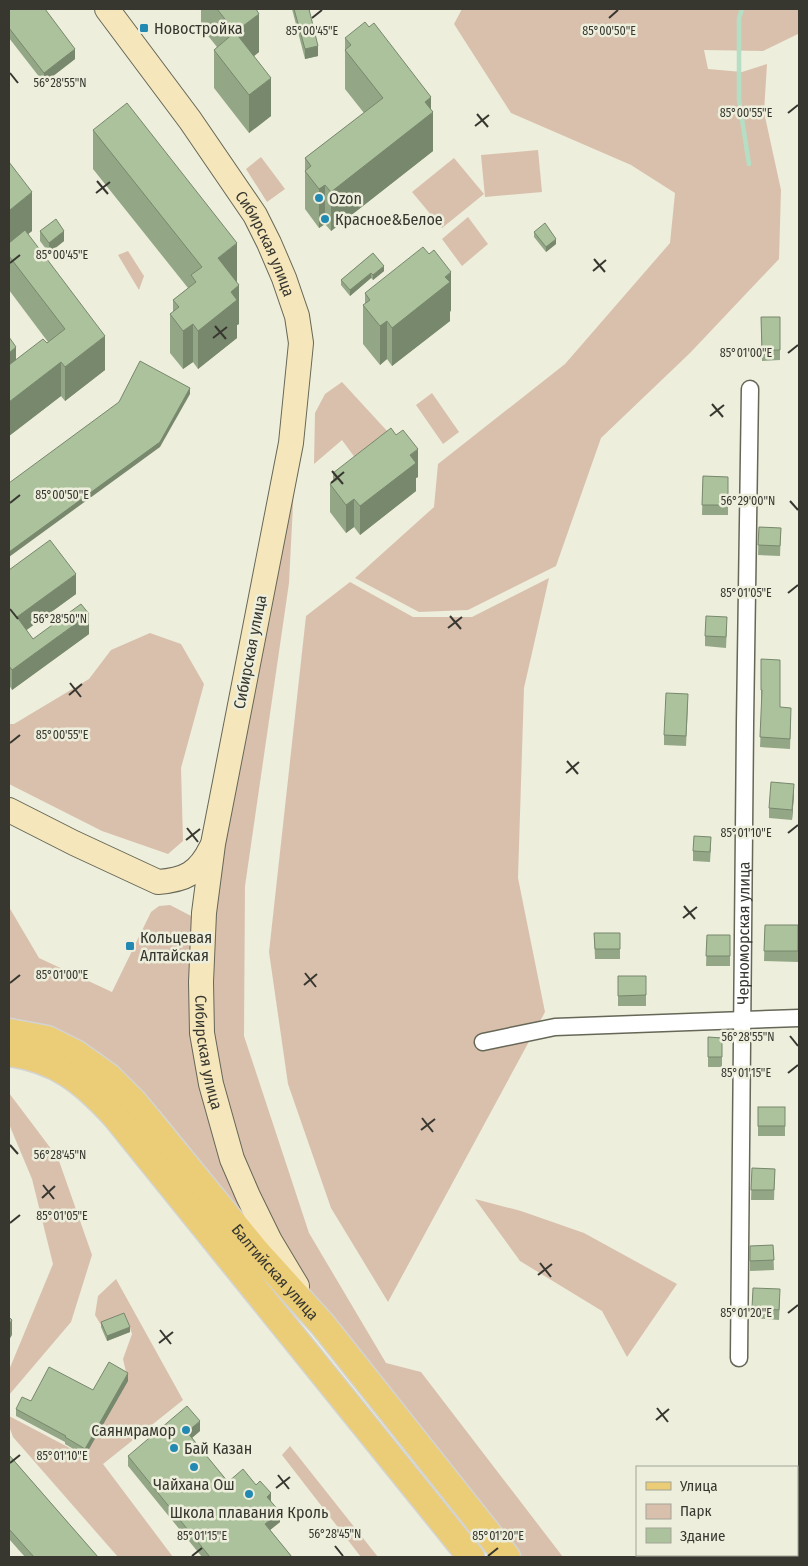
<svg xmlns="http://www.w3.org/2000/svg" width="808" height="1566" font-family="'Fira Sans Condensed',sans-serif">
  <rect width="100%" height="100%" fill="#edeedb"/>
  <g fill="#d9c0ad">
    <path d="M462,9h337l-1,25 -35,17 -59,-1 4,19 34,3 25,-8 -3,48 17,78 -2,69 -89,94 -89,85 -45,128 -88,44 -49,2 -64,-34 79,-71 4,-43 127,-100 105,-121 5,-50 -44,-28 -120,-52 -57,-89z"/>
    <path d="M538,150l4,42 -57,5 -4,-42z"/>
    <path d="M261,157l24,32 -18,13 -21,-33z"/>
    <path d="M454,158l30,36 -42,34 -30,-36z"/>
    <path d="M468,217l20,27 -26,22 -20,-27z"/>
    <path d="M128,251l16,25 -5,14 -21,-35z"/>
    <path d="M342,382l46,50 -32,27 -14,-19 -28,24 1,-51 10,-19z"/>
    <path d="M432,393l27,39 -16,12 -27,-39z"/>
    <path d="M295,465l-6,118 -44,303 -1,150 65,197 77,130 35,9 142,185h-46l-181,-224 -60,-87 -38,-81 -30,-121 6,-172z"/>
    <path d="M549,578l-25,110 -6,190 27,134 -157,290 -57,-94 -43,-124 -19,-132 37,-336 44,-34 63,35h59z"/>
    <path d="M150,633l31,11 23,40 -23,84 2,73 -15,13 -66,-23 -93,-47v-60h5l75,-45 22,-29z"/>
    <path d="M170,905l25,13 -4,63 65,258 -53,-63 7,-4c-59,-70 -102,-142 -201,-154v-111l30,51 73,34 39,-80 8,-6z"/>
    <path d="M9,1093l49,65 34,97 -21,67 -62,73v-25l44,-106 -21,-85 -23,-55z"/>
    <path d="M475,1199l46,12 63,22 93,51 -50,73 -25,-46 -82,-50z"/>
    <path d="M116,1279l67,121 -80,64 70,93h-55l-105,-120 -4,-11v-10l76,40 43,-75 -5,-22 9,-25 -6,-17 -25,8 -6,-10 3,-19z"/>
    <path d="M290,1446l88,111h-17l-79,-102z"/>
  </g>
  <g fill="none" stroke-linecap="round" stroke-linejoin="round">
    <path stroke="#b4dfc4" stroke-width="4.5" d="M742,9l-3,9v82l10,64"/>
    <g stroke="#666757" stroke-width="19">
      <g id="minor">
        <path d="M483,1042l72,-15 244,-9"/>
        <path id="s1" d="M739,1358l6,-634 5,-335"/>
      </g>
    </g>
    <g stroke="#666757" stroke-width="26">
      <g id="secondary">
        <path id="s2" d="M107,9l83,111 65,95 14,28 15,35 13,38 4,27 -10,100 -78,401 -9,69 -3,69 1,51 9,51 21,75 16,37 22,45 27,45"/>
        <path d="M9,810l65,33 84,39c27,-2 41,-9 53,-34"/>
      </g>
    </g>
    <g stroke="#d3d3d1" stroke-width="29">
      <g id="primary">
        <path id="s3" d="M9,1032l38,7 30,15 31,22 26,26 122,149 67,74 184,232"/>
        <path d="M9,1053c48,7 74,28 106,63l356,441"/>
      </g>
    </g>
    <use href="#minor" stroke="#fff" stroke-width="16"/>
    <use href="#secondary" stroke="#f5e6bb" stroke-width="24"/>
    <use href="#primary" stroke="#ebcc77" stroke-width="26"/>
  </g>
  <g fill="#93a786">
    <path d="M9,9l66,50 -31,24 -35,-45z"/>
    <path d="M201,9h55l3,43 -5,4 17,60 -22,17 -35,-45v-38l3,-3 -16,-20z"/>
    <path d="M292,9h17l9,47 -13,3z"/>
    <path d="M345,38l86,71 2,42 -102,80 -6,-7 -6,4 -14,-19v-51l59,-45 -19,-24z"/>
    <path d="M93,130l144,152 2,42 -2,1v13l-39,31 -5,-7 -10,7 -13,-16v-39l3,-2v-12l15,-12 -95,-119z"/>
    <path d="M9,162l23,69 -4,3 77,136 -40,31 -4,-5 -52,40v-99l7,23 32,-18 -39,-52z"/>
    <path d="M40,231l24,10 -15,12 -9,-12z"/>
    <path d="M534,232l22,12 -10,8 -12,-15z"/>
    <path d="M373,253l11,18 -11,9 -2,-2 -21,18 -9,-11v-5z"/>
    <path d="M365,293l86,17 -1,2v9l-58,45 -5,-7 -7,6 -17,-21v-39l2,-1z"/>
    <path d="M761,317h19v43l-18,1z"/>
    <path d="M333,473l85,4 -2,1v13l-56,44 -6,-8 -8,6 -16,-21v-28l3,-2z"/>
    <path d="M703,476l25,1v38h-26z"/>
    <path d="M759,527l22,1 -1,28 -22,-1z"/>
    <path d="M9,570l67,24 -50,36 7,9 56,-5 -77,56 -3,-5z"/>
    <path d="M727,627l-1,21 -21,-2v-10z"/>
    <path d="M761,659l19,48 11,11 -1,31 -30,-2 2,-47h-1z"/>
    <path d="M688,704l-2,42 -22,-1v-10z"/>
    <path d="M794,794l-2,26 -23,-2v-10z"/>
    <path d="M711,847l-1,15 -17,-1v-10z"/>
    <path d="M765,925h33v37l-34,-1z"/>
    <path d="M594,933h26v26h-25z"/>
    <path d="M707,935h23v31h-24z"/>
    <rect x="618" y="976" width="28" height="30"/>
    <path d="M708,1037l14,1v29h-14z"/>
    <rect x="758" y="1107" width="27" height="29"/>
    <path d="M752,1168l23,1 -1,31h-23z"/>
    <path d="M773,1245l1,25 -24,1v-25z"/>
    <path d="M780,1299l-1,21 -27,-2v-10z"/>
    <path d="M101,1322l29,10 -23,9 -6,-14z"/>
    <path d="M128,1381l-43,75 -20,-12v-2l-49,-26v-7l15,-8 62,-11z"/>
    <path d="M200,1431l-8,7 36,44 43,19 9,21 -10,8 22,27h-90l-74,-91v-10z"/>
    <path d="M9,1455l89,102h-73l-16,-18z"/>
  </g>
  <g fill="#78886d">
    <path d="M259,14v38l-24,19v-39z"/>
    <path d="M318,46v10l-13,3v-10z"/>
    <path d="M75,49v10l-31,24v-10z"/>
    <path d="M271,78v38l-22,17v-38z"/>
    <path d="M431,97v17l2,-2v39l-102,80v-39l94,-90z"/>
    <path d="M325,185v39l-6,4v-39z"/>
    <path d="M32,192v39l-22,17v-38z"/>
    <path d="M64,231v10l-15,12v-10z"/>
    <path d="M556,239v5l-10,8v-5z"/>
    <path d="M237,243v39l-19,15v-39z"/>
    <path d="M384,266v5l-11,9v-5z"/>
    <path d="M451,272v38l-1,2v9l-58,45v-38l53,-51z"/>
    <path d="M371,273v5l-21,18v-6z"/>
    <path d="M239,285v39l-2,1v13l-39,31v-38l33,-39z"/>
    <path d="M387,321v38l-7,6v-39z"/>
    <path d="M193,324v38l-10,7v-38z"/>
    <path d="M105,336v34l-40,31v-34z"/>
    <path d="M16,347v14l-7,6v-14z"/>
    <path d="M61,362v34l-52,40v-34z"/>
    <path d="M190,388v6l-30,53 -151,110v-5z"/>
    <path d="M418,449v28l-2,1v13l-56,44v-29l50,-51z"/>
    <path d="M354,499v28l-8,6v-28z"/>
    <path d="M76,574v20l-59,43v-20z"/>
    <path d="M89,614v20l-77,56v-20z"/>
    <path d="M794,784v10l-2,26v-10z"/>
    <path d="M12,1320v15l-3,5v-15z"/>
    <path d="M130,1327v5l-23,9v-5z"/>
    <path d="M128,1373v8l-43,75v-7z"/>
    <path d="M200,1421v10l-13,11v-10z"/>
    <path d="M271,1493v10l-4,-6z"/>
    <path d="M280,1512v10l-15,12v-10z"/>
  </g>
  <g fill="#abc29c" stroke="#78886d">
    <path d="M9,9h36l30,40 -31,24 -35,-45z"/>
    <path d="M217,9h39l3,5 -24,18z"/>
    <path d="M294,9h15l9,37 -13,3z"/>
    <path d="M365,22l4,5 5,-4 57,74 -6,5 8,10 -102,80 -6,-7 -6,4 -14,-18 6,-5 -6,-8 78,-60 -38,-48 6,-5 -6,-7z"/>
    <path d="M235,32l36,46 -22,17 -35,-45z"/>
    <path d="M127,103l110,140 -19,15 21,27 -8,7 6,8 -39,31 -5,-7 -10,7 -13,-17 9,-7 -6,-7 23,-18 -5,-7 11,-8 -109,-137z"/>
    <path d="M9,162l23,30 -22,18 -1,-1z"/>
    <path d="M56,219l8,12 -15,12 -9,-12z"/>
    <path d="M545,223l11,16 -10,8 -12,-15z"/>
    <path d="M25,230l80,106 -40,31 -4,-5 -52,40v-37l34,-26 4,4 18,-14 -56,-73v-13z"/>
    <path d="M423,247l6,7 5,-4 17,22 -6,5 5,5 -58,46 -5,-7 -7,5 -17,-21 7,-5 -5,-7z"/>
    <path d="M373,253l11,13 -11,9 -2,-2 -21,17 -9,-10z"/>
    <path d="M761,317h19v33h-18z"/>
    <path d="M9,337l7,10 -7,6z"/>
    <path d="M140,361l50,27 -30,54 -151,110v-69l110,-81z"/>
    <path d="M391,428l5,7 7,-5 15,19 -8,6 6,8 -56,43 -6,-7 -8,6 -16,-21 8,-5 -5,-6z"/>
    <path d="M703,476l25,1v28h-26z"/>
    <path d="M759,527l22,1 -1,18 -22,-1z"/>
    <path d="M50,540l26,34 -59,43 16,22 48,-35 8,10 -77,56 -3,-4v-96z"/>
    <path d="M706,616l21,1 -1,20 -21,-1z"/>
    <path d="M761,659l19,1v47l11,1 -1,31 -30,-2 2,-47h-1z"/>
    <path d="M666,693l22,1 -2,42 -22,-1z"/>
    <path d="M771,782l23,2 -2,26 -23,-2z"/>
    <path d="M694,836l17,1 -1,15 -17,-1z"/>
    <path d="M765,925h33v26h-34z"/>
    <path d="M594,933h26v16h-25z"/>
    <path d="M707,935h23v21h-24z"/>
    <path d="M618,976h28v19l-28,1z"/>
    <path d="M708,1037l14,1v19h-14z"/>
    <rect x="758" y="1107" width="27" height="19"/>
    <path d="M752,1168l23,1 -1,21h-23z"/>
    <path d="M773,1245l1,15 -24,1v-15z"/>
    <path d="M753,1288l27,1 -1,21 -27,-2z"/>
    <path d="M124,1313l6,14 -23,9 -6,-14z"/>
    <path d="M9,1317l3,3 -3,5z"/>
    <path d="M109,1362l19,11 -43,76 -20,-12 1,-1 -50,-27 6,-12 9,4 18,-34 44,23z"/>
    <path d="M187,1406l13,15 -13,11 41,50 15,-13 13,16 4,-4 11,12 -4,4 13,15 -15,12 27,33h-82l-82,-101z"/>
    <path d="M9,1455l89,102h-64l-25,-28z"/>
  </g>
  <path fill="none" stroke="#373730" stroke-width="2" d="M312,18l10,-8M609,18l9,-8M10,73l8,10M788,113l10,-8M477,114l11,13M475,126l14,-11M97,181l11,13M96,193l14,-11M594,259l11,13M10,263l10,-8M593,271l13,-11M215,326l11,13M213,338l14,-11M788,353l10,-8M712,404l11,13M710,416l14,-11M332,471l11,13M331,483l13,-11M790,501l8,9M10,503l10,-8M788,593l10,-8M10,609l8,10M450,616l11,13M448,628l14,-11M70,683l11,14M69,695l13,-11M10,743l10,-8M567,761l11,13M566,773l13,-11M187,828l11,14M788,833l10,-8M186,840l14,-11M684,906l11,13M683,918l14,-11M305,973l11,14M10,983l10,-8M304,985l13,-11M790,1036l8,10M788,1073l10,-8M422,1118l11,14M421,1130l14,-11M10,1145l8,9M43,1185l11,14M42,1198l13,-12M10,1223l10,-8M540,1263l11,14M538,1275l14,-11M788,1313l10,-8M160,1330l11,14M159,1343l14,-11M657,1408l11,14M656,1420l13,-11M10,1463l10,-8M278,1475l11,14M276,1488l14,-11M335,1546l8,10M192,1556l10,-8M488,1556l10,-8"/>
  <g fill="#228ab2" stroke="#edeedb" stroke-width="2">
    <rect x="139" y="23" width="10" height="10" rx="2.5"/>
    <circle cx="319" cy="198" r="5"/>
    <circle cx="325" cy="219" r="5"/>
    <rect x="125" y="941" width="10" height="10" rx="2.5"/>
    <circle cx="186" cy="1430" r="5"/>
    <circle cx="174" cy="1448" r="5"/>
    <circle cx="194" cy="1467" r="5"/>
    <circle cx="249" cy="1494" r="5"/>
  </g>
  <g text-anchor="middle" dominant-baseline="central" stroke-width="5" stroke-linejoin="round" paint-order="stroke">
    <g font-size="16" fill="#373730" stroke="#edeedb" text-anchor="start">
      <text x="154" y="28">Новостройка</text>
      <text x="329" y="198">Ozon</text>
      <text x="335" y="219">Красное&amp;Белое</text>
      <text x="140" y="937">Кольцевая<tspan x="140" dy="18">Алтайская</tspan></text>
      <text x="176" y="1430" text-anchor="end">Саянмрамор</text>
      <text x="184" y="1448">Бай Казан</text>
      <text x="194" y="1484" text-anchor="middle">Чайхана Ош</text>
      <text x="249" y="1512" text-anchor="middle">Школа плавания Кроль</text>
    </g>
    <g font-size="16" fill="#373730" stroke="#edeedb">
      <text stroke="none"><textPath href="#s2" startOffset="284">Сибирская улица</textPath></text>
      <text transform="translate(250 652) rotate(-79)">Сибирская улица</text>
      <text stroke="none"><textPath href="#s1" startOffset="425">Черноморская улица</textPath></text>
      <text stroke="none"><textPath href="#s2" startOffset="1109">Сибирская улица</textPath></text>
      <text stroke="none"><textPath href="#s3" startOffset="368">Балтийская улица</textPath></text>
    </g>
  </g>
  <g font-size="12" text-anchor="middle" fill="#373730" stroke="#edeedb" stroke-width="5" stroke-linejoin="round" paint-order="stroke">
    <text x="312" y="35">85°00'45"E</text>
    <text x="609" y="35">85°00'50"E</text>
    <text x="60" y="87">56°28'55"N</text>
    <text x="746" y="117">85°00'55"E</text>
    <text x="62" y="259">85°00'45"E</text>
    <text x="746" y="357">85°01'00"E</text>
    <text x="62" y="499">85°00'50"E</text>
    <text x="748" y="505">56°29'00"N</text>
    <text x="746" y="597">85°01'05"E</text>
    <text x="60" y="623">56°28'50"N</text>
    <text x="62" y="739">85°00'55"E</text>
    <text x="746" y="837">85°01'10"E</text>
    <text x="62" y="979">85°01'00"E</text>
    <text x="748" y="1041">56°28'55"N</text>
    <text x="746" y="1077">85°01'15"E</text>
    <text x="60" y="1159">56°28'45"N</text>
    <text x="62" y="1220">85°01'05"E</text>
    <text x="746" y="1317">85°01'20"E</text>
    <text x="62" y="1460">85°01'10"E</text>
    <text x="335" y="1538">56°28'45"N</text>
    <text x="202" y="1540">85°01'15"E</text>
    <text x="498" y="1540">85°01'20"E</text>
  </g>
  <rect width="808" height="1566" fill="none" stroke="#373730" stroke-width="20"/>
  <rect x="636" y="1466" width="162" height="90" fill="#edeedb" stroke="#a4a597"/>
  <rect x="646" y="1482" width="25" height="8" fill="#ebcc77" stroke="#a4a597"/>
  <text x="680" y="1491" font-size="15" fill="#373730">Улица</text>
  <rect x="646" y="1504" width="25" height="15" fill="#d9c0ad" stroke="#a4a597"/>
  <text x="680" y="1516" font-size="15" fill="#373730">Парк</text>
  <rect x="646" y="1528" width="25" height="15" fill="#abc29c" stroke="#a4a597"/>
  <text x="680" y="1541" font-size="15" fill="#373730">Здание</text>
</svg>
